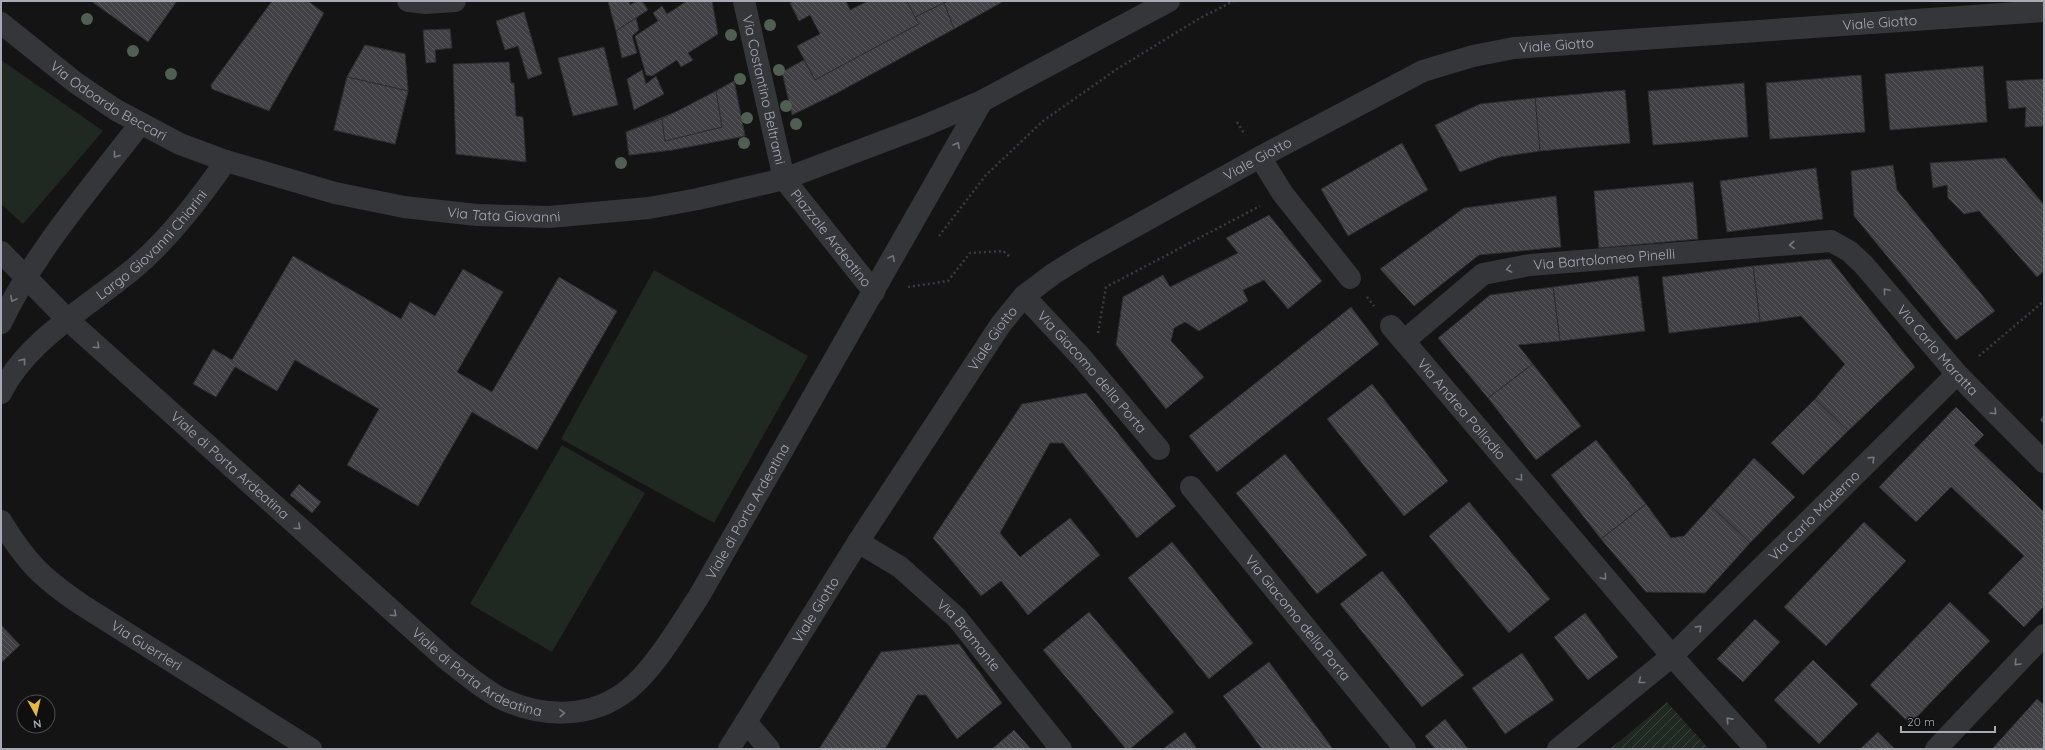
<svg xmlns="http://www.w3.org/2000/svg" width="2045" height="750" font-family="Quicksand,sans-serif">
  <defs>
    <pattern id="garden-furrows" width="10" height="10" patternUnits="userSpaceOnUse"><rect width="10" height="10" fill="#202822"/><path d="M-1 1l2-2M0 10L10 0M9 11l2-2" fill="none" stroke="#3e4440"/></pattern>
    <pattern id="building-back-hatch" width="6" height="6" patternUnits="userSpaceOnUse"><rect width="6" height="6" fill="#414145"/><path d="M-1 5l2 2M0 0l6 6M5-1l2 2" fill="none" stroke="#5a5a5e"/></pattern>
  </defs>
  <rect width="100%" height="100%" fill="#141415"/>
  <g fill="#202822">
    <path d="M1,60l102,71 -80,93 -22,-20z"/>
    <path d="M654,270l154,86 -94,167 -153,-84z"/>
    <path d="M562,445l83,48 -93,159 -82,-48z"/>
  </g>
  <path fill="url(#garden-furrows)" d="M1667,702l42,47h-99z"/>
  <g fill="url(#building-back-hatch)" stroke="#2e2e31">
    <path d="M91,1h86l-29,41z"/>
    <path d="M272,1h36l16,12 -55,98 -57,-22 -1,-4z"/>
    <path d="M608,1h21l1,4 7,-4h5l6,9 -32,21z"/>
    <path d="M687,1h25l6,33 -30,19 5,7 -12,7 -4,-7 -25,16 -6,-1 -11,-39 23,-15 -5,-8 9,-7 5,8z"/>
    <path d="M793,1h53l4,9 18,-9h39l12,23 -104,56 -18,-34 23,-12 -10,-19 -11,6 -9,-18z"/>
    <path d="M907,1h35l2,2 -29,14z"/>
    <path d="M948,1h56l-50,28 -10,-26z"/>
    <path d="M944,3l10,26 -117,64 -45,22 -10,-43 22,-12 11,20 104,-56 -4,-7z"/>
    <path d="M524,12l18,62 -14,5 -10,-33 -13,4 -9,-29z"/>
    <path d="M636,18l3,12 -7,6 5,17 -15,5 -6,-27z"/>
    <path d="M450,29l2,19 -17,2 1,12 -10,1 -3,-33z"/>
    <path d="M365,45l40,9 3,37 -13,53 -61,-14 13,-53z"/>
    <path d="M365,45l40,9 3,37 -61,-14z"/>
    <path d="M604,47l14,58 -45,11 -15,-58z"/>
    <path d="M509,62l2,21h3l2,33 7,1 3,45 -70,-8 -3,-90z"/>
    <path d="M1983,66l4,56 -97,8 -5,-56z"/>
    <path d="M642,70l4,14 10,-8 8,18 -30,16 -7,-31z"/>
    <path d="M1861,75l4,57 -95,7 -4,-56z"/>
    <path d="M347,77l61,14 -13,53 -61,-14z"/>
    <path d="M2044,79v47l-19,1 1,-20 -17,2 -3,-28z"/>
    <path d="M734,81l11,55 -73,14 -43,5 -3,-23 57,-23z"/>
    <path d="M734,81l11,55 -73,14 -43,5 -3,-23 36,-13 3,22 57,-14 -6,-36z"/>
    <path d="M1744,83l4,54 -95,8 -5,-54z"/>
    <path d="M1625,90l5,53 -90,8 -5,-53z"/>
    <path d="M716,91l6,36 -57,14 -3,-22z"/>
    <path d="M1535,98l5,53 -40,6 -40,15 -25,-47 45,-21z"/>
    <path d="M1402,143l26,47 -80,46 -27,-47z"/>
    <path d="M2005,158l39,47v66l-7,6 -58,-66 -15,3 -16,-16 -1,-13 -14,3 -3,-25z"/>
    <path d="M1893,165l4,25 98,121 -39,29 -102,-124 -3,-45z"/>
    <path d="M1816,168l7,51 -96,13 -7,-51z"/>
    <path d="M1693,182l5,57 -99,9 -5,-57z"/>
    <path d="M1556,196l5,51 -82,8 -65,51 -34,-37 84,-61z"/>
    <path d="M1269,215l53,66 -34,28 -24,-29 -21,10 5,11 -49,30 -14,-9 -11,6 -3,13 33,36 -38,32 -50,-64 7,-48 40,-22 7,12 68,-34 -12,-15z"/>
    <path d="M293,256l108,63 9,-17 25,14 28,-47 40,23 -46,80 35,20 67,-115 58,34 -80,139 -65,-38 -54,94 -71,-41 32,-56 -84,-49 -18,31 -42,-24 -19,30 -23,-13 20,-35 19,11z"/>
    <path d="M1830,259l85,108 -67,64 -33,-32 30,-35 -44,-48 -41,6 -7,-56z"/>
    <path d="M1753,266l7,56 -91,11 -7,-56z"/>
    <path d="M1638,276l7,55 -85,10 -7,-54z"/>
    <path d="M1553,287l7,54 -42,4 15,19 -45,34 -50,-60 52,-43z"/>
    <path d="M1351,307l28,37 -162,128 -28,-36z"/>
    <path d="M1533,364l48,62 -45,34 -48,-62z"/>
    <path d="M1372,384l76,97 -44,35 -77,-97z"/>
    <path d="M1086,393l90,113 -39,32 -74,-95h-13l-50,90 20,24 50,-39 30,37 -72,60 -27,-34 -20,15 -48,-58 89,-134z"/>
    <path d="M1815,399l33,32 -45,44 -32,-32z"/>
    <path d="M1956,407l28,28 -10,10 70,67v94l-20,21 -36,-34 36,-37 -73,-69 -35,35 -37,-35z"/>
    <path d="M2044,415v9l-4,-4z"/>
    <path d="M1596,440l50,64 -45,35 -50,-64z"/>
    <path d="M1285,454l82,101 -50,39 -81,-101z"/>
    <path d="M1754,458l41,39 -45,46 -39,-37z"/>
    <path d="M299,484l22,18 -9,11 -22,-18z"/>
    <path d="M1469,502l81,97 -41,34 -80,-97z"/>
    <path d="M1646,504l25,34 13,-2 27,-30 39,37 -45,50 -59,-1 -45,-53z"/>
    <path d="M1864,522l42,39 -80,85 -42,-39z"/>
    <path d="M1172,542l81,101 -44,36 -81,-101z"/>
    <path d="M1382,571l82,104 -42,32 -82,-103z"/>
    <path d="M1950,602l40,39 -80,83 -40,-39z"/>
    <path d="M1089,612l85,100 -44,37h-4l-83,-99z"/>
    <path d="M1585,613l33,44 -30,23 -34,-43z"/>
    <path d="M1755,619l25,23 -37,40 -26,-23z"/>
    <path d="M1,625l19,20 -19,18z"/>
    <path d="M959,644l43,59 -45,36 -31,-44h-9l-32,54h-66l62,-97z"/>
    <path d="M1522,653l32,47 -49,34 -33,-46z"/>
    <path d="M1813,660l45,44 -39,40 -45,-44z"/>
    <path d="M1269,662l64,87h-71l-39,-53z"/>
    <path d="M2037,699l7,6v44h-52z"/>
    <path d="M1445,719l23,30h-33l-10,-13z"/>
    <path d="M1014,730l17,19h-39z"/>
    <path d="M1185,732l12,17h-34z"/>
    <path d="M1878,732l17,17h-35z"/>
  </g>
  <g fill="none" stroke-linecap="round" stroke-linejoin="round">
    <g stroke="#3b3c41" stroke-width="2.5" stroke-dasharray="2 3" stroke-linecap="butt">
      <path d="M1237,122l8,13"/>
      <path d="M939,236l47,-61 57,-54 74,-52 83,-51 34,-17"/>
      <path d="M908,287l40,-6 22,-28 33,-2 6,5"/>
      <path d="M1367,297l7,9"/>
      <path d="M1098,333l8,-46 154,-81"/>
      <path d="M1979,356l65,-55"/>
    </g>
    <g stroke="#35363a" stroke-width="22">
      <path d="M408,1l18,2 29,-2"/>
      <path id="s1" d="M744,1l40,178 90,113"/>
      <path id="s2" d="M1,23l75,60 40,27 64,34 46,17 109,32 69,14 73,8 72,2 100,-9 49,-9 86,-20 140,-53 58,-25 187,-100"/>
      <path d="M1260,157l23,37 67,84"/>
      <path id="s3" d="M1,252l67,68 378,339c17,13 35,29 54,39 41,20 91,22 129,-9 26,-21 50,-63 69,-91l284,-497"/>
      <path id="s4" d="M1024,296l58,62 77,91"/>
      <path d="M1,323c35,-73 90,-135 139,-199"/>
      <path id="s5" d="M1391,326l281,330 84,93"/>
      <path id="s6" d="M1404,341l79,-67 47,-9 301,-24 18,10 14,13 94,110 87,88"/>
      <path id="s7" d="M1,393c26,-54 92,-89 137,-128 34,-30 62,-67 88,-104"/>
      <path id="s8" d="M1191,487l214,262"/>
      <path id="s9" d="M1,521c25,41 41,57 81,84l229,144"/>
      <path id="s10" d="M858,542l42,25 57,51 104,131"/>
      <path d="M746,722l23,27"/>
      <path id="s11" d="M729,749l129,-207 143,-218 23,-28 29,-22 34,-21 173,-96 163,-86 50,-15 41,-8 530,-37"/>
      <path id="s12" d="M1558,749l114,-93 285,-282"/>
      <path d="M1936,749l108,-114"/>
    </g>
  </g>
  <g fill="#4f6052">
    <circle cx="87" cy="19" r="6"/>
    <circle cx="770" cy="25" r="6"/>
    <circle cx="731" cy="35" r="6"/>
    <circle cx="133" cy="51" r="6"/>
    <circle cx="779" cy="70" r="6"/>
    <circle cx="171" cy="74" r="6"/>
    <circle cx="740" cy="79" r="6"/>
    <circle cx="786" cy="106" r="6"/>
    <circle cx="747" cy="118" r="6"/>
    <circle cx="796" cy="124" r="6"/>
    <circle cx="744" cy="143" r="6"/>
    <circle cx="621" cy="163" r="6"/>
  </g>
  <defs><path id="oneway-chevron" d="M-2-3.5L2.5 0L-2 3.5" fill="none" stroke-width="1.6" stroke-linecap="round" stroke-linejoin="round"/></defs>
  <g stroke="#74767e">
    <use href="#oneway-chevron" transform="translate(957 145) rotate(-61)"/>
    <use href="#oneway-chevron" transform="translate(116 155) rotate(128)"/>
    <use href="#oneway-chevron" transform="translate(1792 245) rotate(176)"/>
    <use href="#oneway-chevron" transform="translate(892 258) rotate(-62)"/>
    <use href="#oneway-chevron" transform="translate(1509 269) rotate(169)"/>
    <use href="#oneway-chevron" transform="translate(1886 291) rotate(-130)"/>
    <use href="#oneway-chevron" transform="translate(13 299) rotate(118)"/>
    <use href="#oneway-chevron" transform="translate(97 346) rotate(42)"/>
    <use href="#oneway-chevron" transform="translate(23 361) rotate(-52)"/>
    <use href="#oneway-chevron" transform="translate(1994 412) rotate(45)"/>
    <use href="#oneway-chevron" transform="translate(1872 459) rotate(-44)"/>
    <use href="#oneway-chevron" transform="translate(1520 478) rotate(50)"/>
    <use href="#oneway-chevron" transform="translate(298 527) rotate(42)"/>
    <use href="#oneway-chevron" transform="translate(1604 577) rotate(50)"/>
    <use href="#oneway-chevron" transform="translate(394 614) rotate(42)"/>
    <use href="#oneway-chevron" transform="translate(1699 628) rotate(-45)"/>
    <use href="#oneway-chevron" transform="translate(2017 663) rotate(133)"/>
    <use href="#oneway-chevron" transform="translate(1641 681) rotate(141)"/>
    <use href="#oneway-chevron" transform="translate(562 713) rotate(-4)"/>
    <use href="#oneway-chevron" transform="translate(1729 720) rotate(-132)"/>
  </g>
  <g text-anchor="middle" dominant-baseline="central" stroke-width="4" stroke-linejoin="round" paint-order="stroke">
    <g font-size="14" fill="#a7aab5" stroke="#0f0f10">
      <text stroke="none"><textPath href="#s11" startOffset="1460">Viale Giotto</textPath></text>
      <text stroke="none"><textPath href="#s11" startOffset="1136">Viale Giotto</textPath></text>
      <text stroke="none"><textPath href="#s1" startOffset="91">Via Costantino Beltrami</textPath></text>
      <text stroke="none"><textPath href="#s2" startOffset="133">Via Odoardo Beccari</textPath></text>
      <text stroke="none"><textPath href="#s11" startOffset="812">Viale Giotto</textPath></text>
      <text stroke="none"><textPath href="#s2" startOffset="550">Via Tata Giovanni</textPath></text>
      <text stroke="none"><textPath href="#s1" startOffset="258">Piazzale Ardeatino</textPath></text>
      <text stroke="none"><textPath href="#s7" startOffset="213">Largo Giovanni Chiarini</textPath></text>
      <text stroke="none"><textPath href="#s6" startOffset="226">Via Bartolomeo Pinelli</textPath></text>
      <text stroke="none"><textPath href="#s11" startOffset="488">Viale Giotto</textPath></text>
      <text stroke="none"><textPath href="#s6" startOffset="607">Via Carlo Maratta</textPath></text>
      <text stroke="none"><textPath href="#s4" startOffset="102">Via Giacomo della Porta</textPath></text>
      <text stroke="none"><textPath href="#s5" startOffset="109">Via Andrea Palladio</textPath></text>
      <text stroke="none"><textPath href="#s3" startOffset="313">Viale di Porta Ardeatina</textPath></text>
      <text stroke="none"><textPath href="#s3" startOffset="1021">Viale di Porta Ardeatina</textPath></text>
      <text stroke="none"><textPath href="#s12" startOffset="347">Via Carlo Maderno</textPath></text>
      <text stroke="none"><textPath href="#s11" startOffset="164">Viale Giotto</textPath></text>
      <text stroke="none"><textPath href="#s8" startOffset="169">Via Giacomo della Porta</textPath></text>
      <text stroke="none"><textPath href="#s10" startOffset="146">Via Bramante</textPath></text>
      <text stroke="none"><textPath href="#s9" startOffset="194">Via Guerrieri</textPath></text>
      <text stroke="none"><textPath href="#s3" startOffset="637">Viale di Porta Ardeatina</textPath></text>
    </g>
  </g>
  <rect width="2045" height="750" fill="none" stroke="#a7aab5" stroke-width="4"/>
  <g transform="translate(36 714) rotate(172)"><circle r="19" fill="#0f0f10" stroke="#4c4d52"/>
  <path d="M0-3L7 15L0 10L-7 15Z" fill="#e5b93c"/>
  <text y="-6" font-size="11" font-weight="bold" text-anchor="middle" fill="#a7aab5">N</text>
  </g>
  <path d="M1901 726v6h94v-6" fill="none" stroke="#a7aab5" stroke-width="2"/>
  <text x="1907" y="726" font-size="12" fill="#a7aab5" stroke="#0f0f10" stroke-width="3" paint-order="stroke">20 m</text>
</svg>
